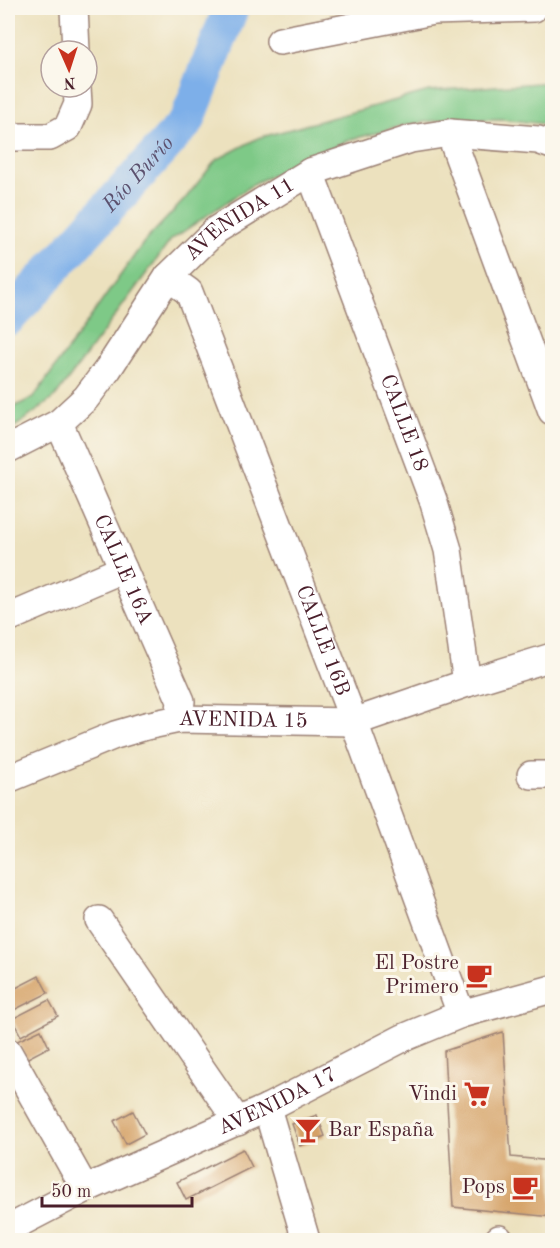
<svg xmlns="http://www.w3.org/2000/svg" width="560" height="1248" font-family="'Old Standard TT',serif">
  <rect width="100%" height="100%" fill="#fbf7ec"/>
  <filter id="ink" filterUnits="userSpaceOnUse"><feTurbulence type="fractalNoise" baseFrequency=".0167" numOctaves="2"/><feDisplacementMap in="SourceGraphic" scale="12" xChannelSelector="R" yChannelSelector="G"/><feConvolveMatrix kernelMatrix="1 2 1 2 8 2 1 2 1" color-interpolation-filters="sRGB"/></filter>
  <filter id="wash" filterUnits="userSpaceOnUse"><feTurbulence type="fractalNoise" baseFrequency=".008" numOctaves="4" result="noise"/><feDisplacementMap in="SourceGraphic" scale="24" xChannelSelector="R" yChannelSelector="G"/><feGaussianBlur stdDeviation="1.35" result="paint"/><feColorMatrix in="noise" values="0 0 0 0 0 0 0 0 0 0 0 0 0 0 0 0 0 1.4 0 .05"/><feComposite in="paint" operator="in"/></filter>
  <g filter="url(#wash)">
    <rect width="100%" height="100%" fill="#ece1be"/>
    <path fill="#7ec987" stroke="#647459" stroke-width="1.5" d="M552,82v43l-50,-6 -61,1 -30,4 -62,16 -94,43 -84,57 -115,156 -34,26 -14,9v-21l26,-13 110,-155 40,-42 32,-40 42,-22 171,-47z"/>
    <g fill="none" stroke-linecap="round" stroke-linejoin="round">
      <path stroke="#7dafe9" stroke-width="36" id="s1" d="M8,318l179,-197 44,-113"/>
    </g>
    <g id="blocks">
      <g fill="#d4a065">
        <path d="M39,976l9,17 -40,20v-21z"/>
        <path d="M49,1000l9,16 -37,20 -9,-17z"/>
        <path d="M41,1030l8,17 -23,12 -9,-18z"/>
        <path d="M503,1032l8,125 41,4v56l-99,-10 -9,-156z"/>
        <path d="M133,1111l12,23 -19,10 -12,-23z"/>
        <path d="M317,1115l8,21 -25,10 -8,-22z"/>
        <path d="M243,1149l9,18 -66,33 -9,-18z"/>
      </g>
    </g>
  </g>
  <g filter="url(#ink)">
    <use href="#blocks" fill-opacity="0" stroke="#9b8074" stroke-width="1.5"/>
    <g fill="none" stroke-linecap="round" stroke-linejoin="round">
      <g stroke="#9b8074" stroke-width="30">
        <g id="minor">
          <path d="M74,8l2,43"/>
          <path d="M432,8l1,3 101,-3"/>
          <path d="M280,41l153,-30"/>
          <path d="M450,133l102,278"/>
          <path d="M8,137h42l18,-10 10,-23 -1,-17"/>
          <path id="s2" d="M310,172l123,328 15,50 19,133"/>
          <path id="s3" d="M168,277l21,15 165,430 107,292"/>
          <path id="s4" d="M59,423l122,278 -2,18"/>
          <path id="s5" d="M8,449l51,-26 27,-25 22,-29 60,-92 48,-47 94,-58 101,-33 39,-6 88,7 14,5"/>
          <path d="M8,618l115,-49"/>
          <path d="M531,775h21"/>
          <path id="s6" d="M8,779l107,-44 31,-9 33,-7 175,3 113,-39 85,-26"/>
          <path d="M99,920l139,202"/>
          <path d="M8,1052l77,137"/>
          <path d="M267,1108l39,132"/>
          <path id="s7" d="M8,1229l77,-40 182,-81 136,-70 58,-24 91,-25"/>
          <path d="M498,1240l1,-1"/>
        </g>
      </g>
      <use href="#minor" stroke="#fff" stroke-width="27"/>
    </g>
  </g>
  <defs>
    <g id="cafe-bare" transform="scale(2.07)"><path d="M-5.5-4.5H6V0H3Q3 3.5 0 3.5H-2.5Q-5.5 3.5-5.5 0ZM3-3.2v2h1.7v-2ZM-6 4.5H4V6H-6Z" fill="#c8321e" stroke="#fbf7ec" stroke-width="2.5" paint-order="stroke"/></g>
    <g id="supermarket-bare" transform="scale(2.07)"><path d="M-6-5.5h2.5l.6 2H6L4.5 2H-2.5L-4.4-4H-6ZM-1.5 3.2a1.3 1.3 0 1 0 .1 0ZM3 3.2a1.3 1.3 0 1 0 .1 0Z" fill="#c8321e" stroke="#fbf7ec" stroke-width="2.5" paint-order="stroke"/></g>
    <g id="bar-bare" transform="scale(2.07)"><path d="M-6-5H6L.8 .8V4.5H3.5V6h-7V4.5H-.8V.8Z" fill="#c8321e" stroke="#fbf7ec" stroke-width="2.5" paint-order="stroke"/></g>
  </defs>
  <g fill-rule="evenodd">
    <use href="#cafe-bare" x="479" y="975"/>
    <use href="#supermarket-bare" x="477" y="1094"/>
    <use href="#bar-bare" x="308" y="1130"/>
    <use href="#cafe-bare" x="525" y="1187"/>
  </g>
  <g text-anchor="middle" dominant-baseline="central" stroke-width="6" stroke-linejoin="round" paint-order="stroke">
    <g font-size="21" fill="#4a1f2b" stroke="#fbf7ec">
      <text stroke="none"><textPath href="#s5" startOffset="333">AVENIDA 11</textPath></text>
      <text stroke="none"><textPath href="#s2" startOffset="268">CALLE 18</textPath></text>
      <text stroke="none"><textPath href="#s4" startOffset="160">CALLE 16A</textPath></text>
      <text stroke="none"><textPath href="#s3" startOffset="399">CALLE 16B</textPath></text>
      <text stroke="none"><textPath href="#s6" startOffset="246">AVENIDA 15</textPath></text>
      <text stroke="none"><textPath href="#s7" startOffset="298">AVENIDA 17</textPath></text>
    </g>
    <g font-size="21" fill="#4a1f2b" stroke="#fbf7ec" text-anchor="end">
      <text x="459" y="963">El Postre<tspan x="459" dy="24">Primero</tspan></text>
      <text x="457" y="1094">Vindi</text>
      <text x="328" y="1130" text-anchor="start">Bar España</text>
      <text x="505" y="1187">Pops</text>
    </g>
    <g font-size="22" font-style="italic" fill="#5c516e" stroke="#fbf7ec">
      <text stroke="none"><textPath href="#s1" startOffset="194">Río Burío</textPath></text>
    </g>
  </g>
  <rect width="560" height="1248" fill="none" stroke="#fbf7ec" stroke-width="30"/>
  <g transform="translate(69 69) rotate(177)"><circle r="28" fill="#fbf7ec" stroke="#b4a19f" stroke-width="1.5"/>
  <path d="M0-4.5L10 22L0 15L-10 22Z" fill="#c8321e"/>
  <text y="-9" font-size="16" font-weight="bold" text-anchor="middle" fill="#4a1f2b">N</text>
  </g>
  <path d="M42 1197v9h150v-9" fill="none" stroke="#4a1f2b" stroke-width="3"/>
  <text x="51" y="1197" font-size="18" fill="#4a1f2b" stroke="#fbf7ec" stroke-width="4.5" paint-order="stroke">50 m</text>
</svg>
